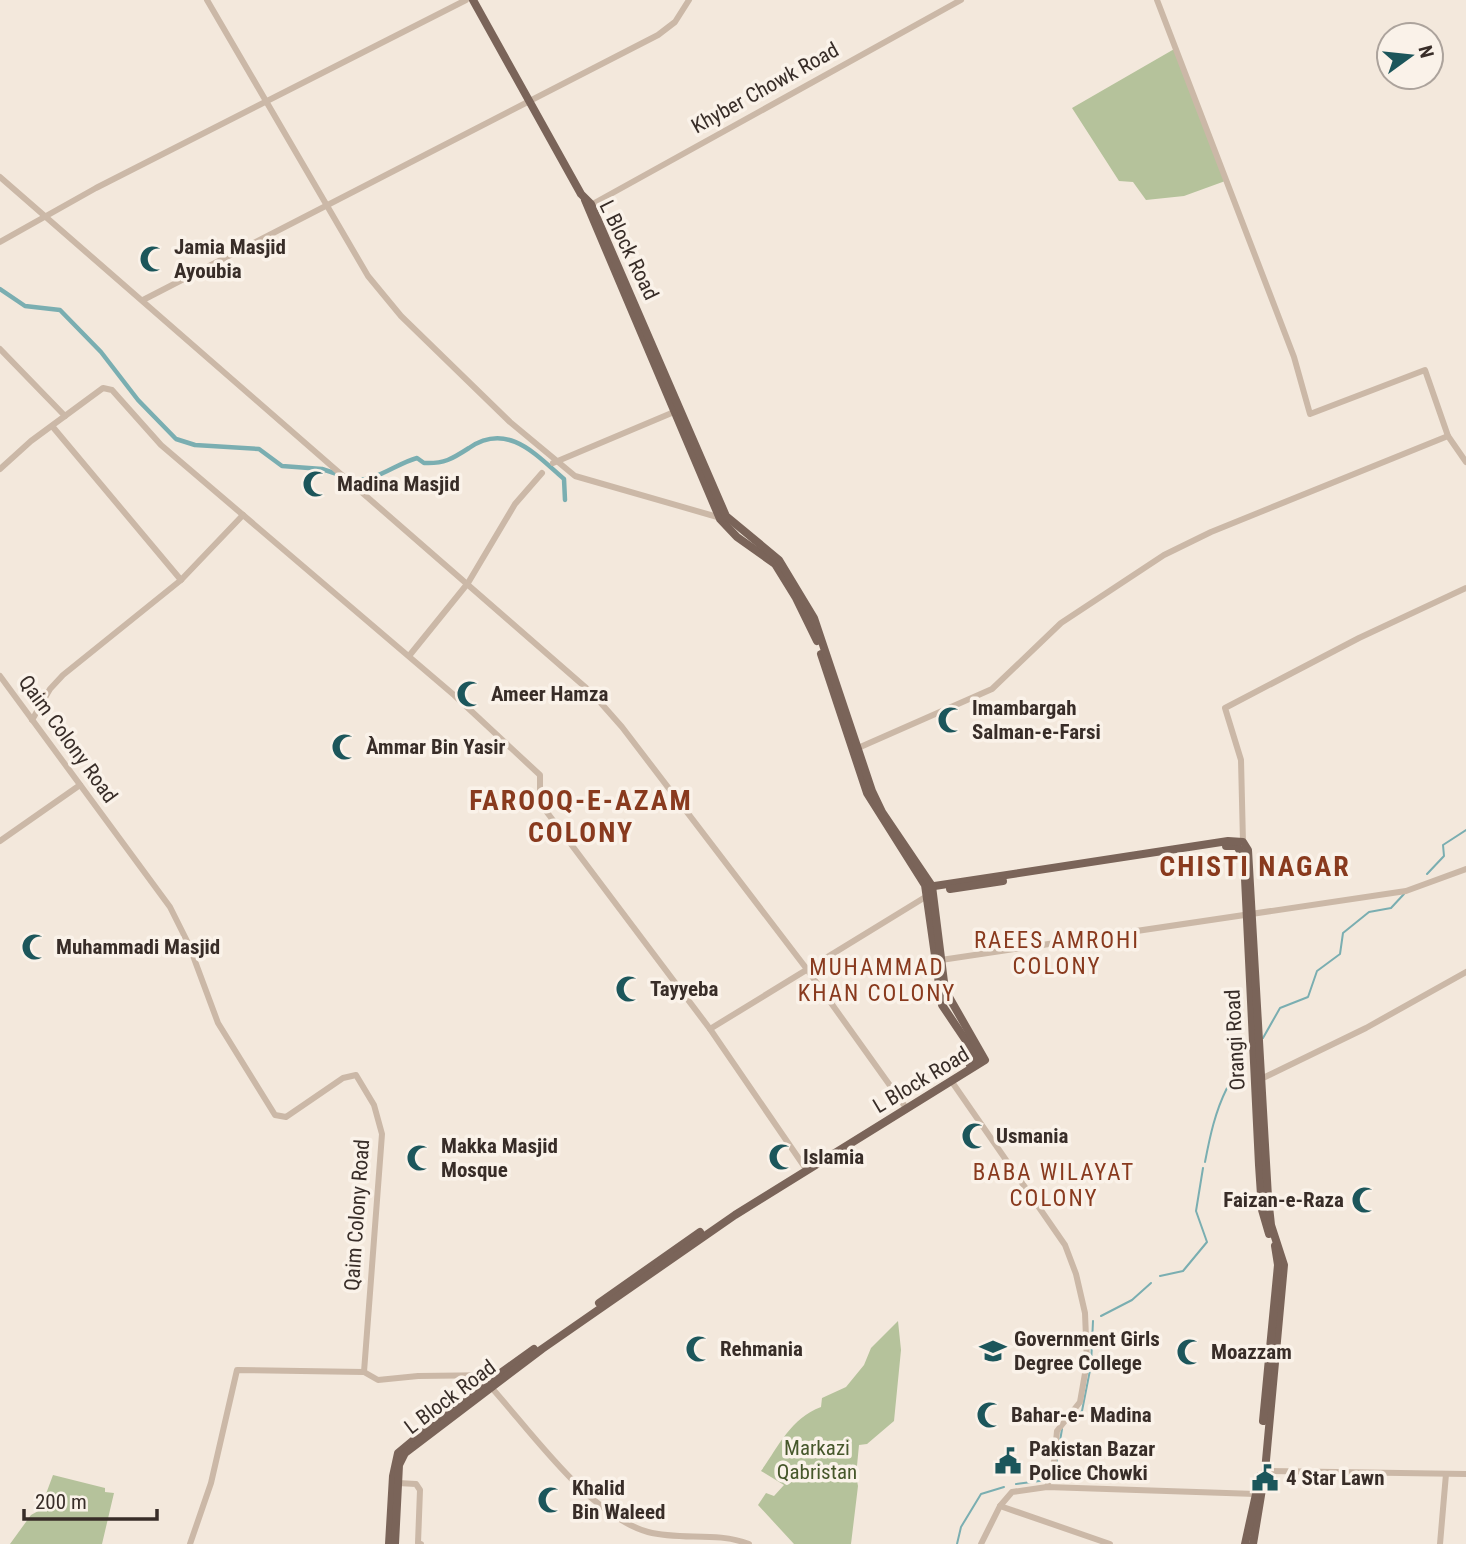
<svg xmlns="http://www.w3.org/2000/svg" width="1466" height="1544" font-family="'Roboto Condensed',sans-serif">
  <rect width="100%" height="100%" fill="#f3e8dc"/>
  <g fill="#b5c29b">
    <path d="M1176,48l52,132 -44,16 -38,4 -13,-18 -14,-1 -47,-73z"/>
    <path d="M898,1321l3,29 -7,71 -27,23 -8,1 -3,31 2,10 -7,58h-57l-36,-39 8,-12 8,3 10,-11 -23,-14c18,-25 29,-52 60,-64l1,-9 24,-11 18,-22 7,-17z"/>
    <path d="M53,1475l52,13v4l9,1 -12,51h-92l21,-29 9,-5z"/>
  </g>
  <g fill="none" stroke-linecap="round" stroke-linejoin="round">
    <g stroke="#7aaeb1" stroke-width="2">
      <path d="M1427,874l17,-18 -1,-11 23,-15"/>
      <path d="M1263,1038l17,-30 28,-11 9,-26 23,-17 3,-21 26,-21 22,-4 13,-14"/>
      <path d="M1205,1162c5,-26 10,-50 22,-74 5,-10 12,-17 17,-28"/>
      <path d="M1160,1276l23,-5 24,-29 -11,-31 7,-43"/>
      <path d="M1101,1316l31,-16 19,-17"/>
      <path d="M1076,1415l6,-4 9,-46 2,-44"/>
      <path d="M1055,1471l7,-42"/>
      <path d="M1016,1484l31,-4"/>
      <path d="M957,1544l4,-17 20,-33 23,-7"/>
    </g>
    <g stroke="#7aaeb1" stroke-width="4.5">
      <path d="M0,289l25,17 35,4 41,42 37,48 38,39 19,6 64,4 23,17 40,3 18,6"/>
      <path d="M348,478c24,8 46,-14 69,-20l7,5c20,1 28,-4 45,-15 39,-27 68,8 95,31l1,21"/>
    </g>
    <g stroke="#cbb8a7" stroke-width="6">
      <path d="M207,0l161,276 33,40 109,106 65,54 146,42"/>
      <path d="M1157,0l137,357 16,57 115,-44 23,66 18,26"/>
      <path d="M0,177l592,516 30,34 184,241 98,137"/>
      <path d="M589,206l372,-206"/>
      <path d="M0,242l96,-54 370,-188"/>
      <path d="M143,300l515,-265 17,-13 14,-22"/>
      <path d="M0,349l65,67"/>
      <path d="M52,426l129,154"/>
      <path d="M553,463l121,-51"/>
      <path d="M0,469l31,-28 72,-53 9,2 49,55 293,250 86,80v28l170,226 96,140"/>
      <path d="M409,656l59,-73 47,-79 27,-31"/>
      <path d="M0,676l170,231 19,38 29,78 57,92 11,2 57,-39 13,-3 18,30 8,29 -18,238 14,8 40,-4 82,-1"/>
      <path d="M32,720l18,-31 13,-14 118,-95 62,-65"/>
      <path d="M858,748l134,-59 69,-66 103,-68 47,-23 237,-96"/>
      <path d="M0,841l80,-56"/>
      <path d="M1243,842l-2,-82 -16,-52 134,-70 107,-50"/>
      <path d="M941,960l465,-69 60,-22"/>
      <path d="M710,1029l217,-133"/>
      <path d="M1263,1078l103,-50 100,-56"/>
      <path d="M952,1082l113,163 11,29 9,39 2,49 -7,40 -23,29 -3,32 -7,24"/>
      <path d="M490,1386c40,44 100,130 158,146 34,9 67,-1 101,12"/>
      <path d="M1265,1471l201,3"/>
      <path d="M398,1483l18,1 4,6 -2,53 3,1"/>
      <path d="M1000,1506l110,38"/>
      <path d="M190,1544l21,-61 26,-113 127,2"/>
      <path d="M981,1544l19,-38 12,-14 35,-5 209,7"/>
      <path d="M1440,1544l6,-70"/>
    </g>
    <g stroke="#7a6459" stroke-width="8">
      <path d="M585,200l135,319 17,18 38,27 21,34 21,43"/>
      <path d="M821,654l46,139 58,92 17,120 35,52v4l-7,4"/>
      <path d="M1226,846h11l7,12 15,307 3,45 7,24"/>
      <path d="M928,887l300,-46 15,1 5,8 20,347 3,28 13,40 -19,206 -12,73"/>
      <path d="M950,889l53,-8"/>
      <path d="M599,1303l101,-71"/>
      <path d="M1263,1421l15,-156 -3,-19"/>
      <path d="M389,1544l4,-68 5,-23 54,-45 82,-59"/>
      <path d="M395,1544l4,-79 6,-12 137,-104 193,-134 250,-155 -40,-70 -13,-104 -50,-74 -10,-21 -58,-173 -35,-58 -53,-44 -135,-312 -10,-10 -108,-194"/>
      <path d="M1245,1544l15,-68"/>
    </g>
  </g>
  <defs>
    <g id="mosque-bare" transform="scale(2.1)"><path d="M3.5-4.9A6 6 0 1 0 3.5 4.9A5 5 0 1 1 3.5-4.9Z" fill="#1c565b" stroke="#faf2e9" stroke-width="2.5" paint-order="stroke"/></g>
    <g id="university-bare" transform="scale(2.1)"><path d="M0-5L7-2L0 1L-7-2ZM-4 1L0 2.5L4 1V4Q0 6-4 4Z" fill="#1c565b" stroke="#faf2e9" stroke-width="2.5" paint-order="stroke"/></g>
    <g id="civic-bare" transform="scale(2.1)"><path d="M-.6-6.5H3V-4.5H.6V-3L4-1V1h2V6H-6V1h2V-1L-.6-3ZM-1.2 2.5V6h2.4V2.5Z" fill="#1c565b" stroke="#faf2e9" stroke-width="2.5" paint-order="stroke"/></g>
  </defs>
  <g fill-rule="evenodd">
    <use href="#mosque-bare" x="153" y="259"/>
    <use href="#mosque-bare" x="316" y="484"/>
    <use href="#mosque-bare" x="470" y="694"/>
    <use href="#mosque-bare" x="951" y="720"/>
    <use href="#mosque-bare" x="345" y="747"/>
    <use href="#mosque-bare" x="35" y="947"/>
    <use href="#mosque-bare" x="629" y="989"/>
    <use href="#mosque-bare" x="975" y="1136"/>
    <use href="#mosque-bare" x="782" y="1157"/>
    <use href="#mosque-bare" x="420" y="1158"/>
    <use href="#mosque-bare" x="1365" y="1200"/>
    <use href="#mosque-bare" x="699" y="1349"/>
    <use href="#university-bare" x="993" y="1351"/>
    <use href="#mosque-bare" x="1190" y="1352"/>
    <use href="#mosque-bare" x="990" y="1415"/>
    <use href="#civic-bare" x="1008" y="1461"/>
    <use href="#civic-bare" x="1265" y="1478"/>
    <use href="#mosque-bare" x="551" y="1500"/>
  </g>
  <g text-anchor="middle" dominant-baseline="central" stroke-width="7" stroke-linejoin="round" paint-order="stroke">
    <g font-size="21" fill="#382d28" stroke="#faf2e9">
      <text transform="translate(765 88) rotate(-29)">Khyber Chowk Road</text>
      <text transform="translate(629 250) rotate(64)">L Block Road</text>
      <text transform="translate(68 739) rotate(54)">Qaim Colony Road</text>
      <text transform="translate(1235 1040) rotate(-93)">Orangi Road</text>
      <text transform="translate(921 1080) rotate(-31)">L Block Road</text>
      <text transform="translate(357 1215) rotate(-86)">Qaim Colony Road</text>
      <text transform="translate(450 1397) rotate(-37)">L Block Road</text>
    </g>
    <g font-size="21" font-weight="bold" fill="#382d28" stroke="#faf2e9" text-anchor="start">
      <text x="174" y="247">Jamia Masjid<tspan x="174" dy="24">Ayoubia</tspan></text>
      <text x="337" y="484">Madina Masjid</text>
      <text x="491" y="694">Ameer Hamza</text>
      <text x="972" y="708">Imambargah<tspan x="972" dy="24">Salman-e-Farsi</tspan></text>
      <text x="366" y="747">Àmmar Bin Yasir</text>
      <text x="56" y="947">Muhammadi Masjid</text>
      <text x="650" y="989">Tayyeba</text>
      <text x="996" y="1136">Usmania</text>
      <text x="441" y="1146">Makka Masjid<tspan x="441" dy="24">Mosque</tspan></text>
      <text x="803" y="1157">Islamia</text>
      <text x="1344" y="1200" text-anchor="end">Faizan-e-Raza</text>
      <text x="1014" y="1339">Government Girls<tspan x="1014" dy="24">Degree College</tspan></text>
      <text x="720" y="1349">Rehmania</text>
      <text x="1211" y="1352">Moazzam</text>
      <text x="1011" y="1415">Bahar-e- Madina</text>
      <text x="1029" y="1449">Pakistan Bazar<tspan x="1029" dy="24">Police Chowki</tspan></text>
      <text x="1286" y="1478">4 Star Lawn</text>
      <text x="572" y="1488">Khalid<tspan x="572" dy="24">Bin Waleed</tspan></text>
    </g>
    <g font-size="21" fill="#46572b" stroke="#faf2e9">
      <text x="817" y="1448">Markazi<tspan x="817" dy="24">Qabristan</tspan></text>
    </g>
    <g font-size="23" letter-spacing="2" fill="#893a1e" stroke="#faf2e9">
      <text x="1057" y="940">RAEES AMROHI<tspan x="1057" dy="26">COLONY</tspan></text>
      <text x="877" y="967">MUHAMMAD<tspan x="877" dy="26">KHAN COLONY</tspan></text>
      <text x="1054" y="1172">BABA WILAYAT<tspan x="1054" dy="26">COLONY</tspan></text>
    </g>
    <g font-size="28" font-weight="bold" letter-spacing="2" fill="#893a1e" stroke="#faf2e9">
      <text x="581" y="800">FAROOQ-E-AZAM<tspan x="581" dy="32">COLONY</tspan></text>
      <text x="1255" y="866">CHISTI NAGAR</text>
    </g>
  </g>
  <g transform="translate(1410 56) rotate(75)"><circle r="33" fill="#faf2e9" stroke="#aca39c" stroke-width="2"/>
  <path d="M0-5L12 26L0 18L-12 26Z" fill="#1c565b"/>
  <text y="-10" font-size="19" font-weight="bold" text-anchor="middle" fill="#382d28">N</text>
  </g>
  <path d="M24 1509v10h133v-10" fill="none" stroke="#382d28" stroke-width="3.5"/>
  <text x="35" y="1509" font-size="21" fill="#382d28" stroke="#faf2e9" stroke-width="5" paint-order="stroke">200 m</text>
</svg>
